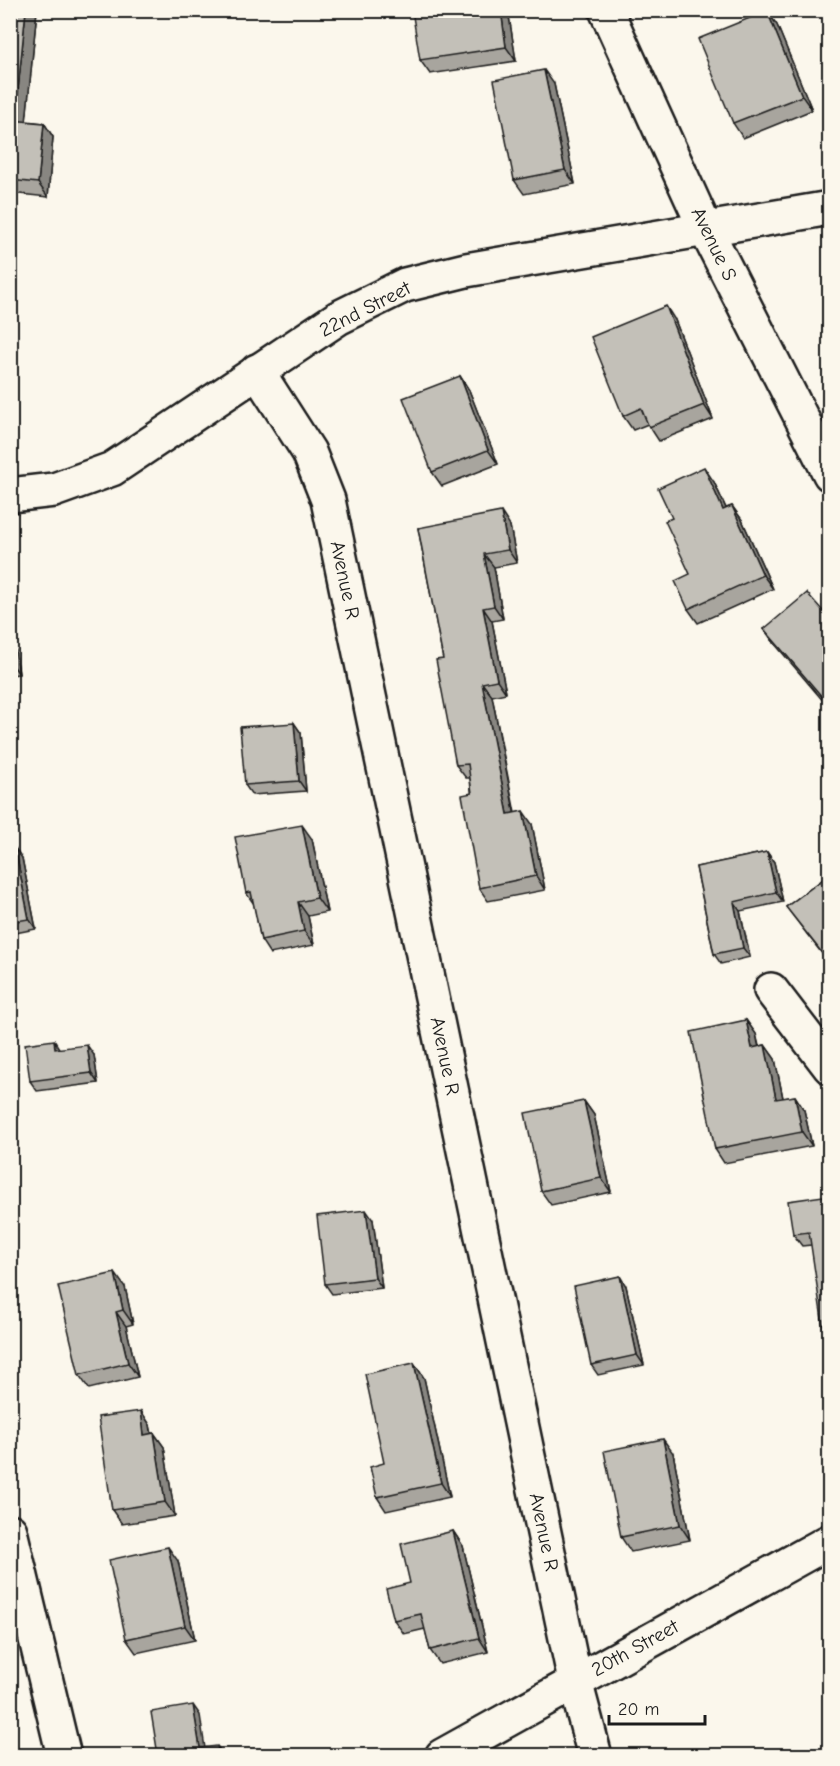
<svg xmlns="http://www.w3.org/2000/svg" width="840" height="1766" font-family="'Comic Neue',sans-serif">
  <rect width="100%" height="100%" fill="#fbf7ec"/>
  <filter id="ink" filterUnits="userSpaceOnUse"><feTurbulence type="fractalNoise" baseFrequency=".0167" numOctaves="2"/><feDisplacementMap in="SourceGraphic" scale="12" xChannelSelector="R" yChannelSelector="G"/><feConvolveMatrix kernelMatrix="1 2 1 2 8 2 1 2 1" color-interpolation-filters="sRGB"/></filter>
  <g filter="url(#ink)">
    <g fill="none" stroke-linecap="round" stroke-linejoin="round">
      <g stroke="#1c1c1c" stroke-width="38">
        <g id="minor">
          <path d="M257,371l52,81 19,48 247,1181 20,75"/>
          <path d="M10,495l44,-5 58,-21 226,-151 67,-33 61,-15 364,-62"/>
          <path d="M771,990l59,77"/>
          <path d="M10,1531l54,225"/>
          <path d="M442,1756l388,-215"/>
        </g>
      </g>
      <g stroke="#1c1c1c" stroke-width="38">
        <path id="tertiary" d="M606,10l99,218 125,246"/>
      </g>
      <use href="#minor" stroke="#fbf7ec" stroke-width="33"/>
      <use href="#tertiary" stroke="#fbf7ec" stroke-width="33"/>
    </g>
    <g fill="#a8a59e" stroke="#1c1c1c" stroke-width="1.5">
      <path d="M10,10h27l-11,111 18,2 9,14 -5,60 -38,-4z"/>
      <path d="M508,10l8,51 -86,13 -10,-14z"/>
      <path d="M767,11l10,14 35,85 -69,28 -10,-15z"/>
      <path d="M554,84l21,100 -51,10 -10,-14z"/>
      <path d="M675,320l38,99 -54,22 -11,-17 -15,6 -10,-14z"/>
      <path d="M460,376l9,14 29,74 -56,22 -10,-14z"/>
      <path d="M714,482l12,26 6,-2 10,14 31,69 -75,34 -10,-14 2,-35 -18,-56z"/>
      <path d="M510,526l7,37 -23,4 9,52 -11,2 14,72 -14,3 23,117 17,11 13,66 -57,11 -9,-13 -9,-110h-4l-10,-13 -13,-106 -25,-131z"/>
      <path d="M830,619v90l-56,-66 -10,-14z"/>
      <path d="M10,641l5,6 4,27 -9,1z"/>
      <path d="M294,723l7,10 5,58 -54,4 -7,-10z"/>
      <path d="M312,839l15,73 -19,4 6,29 -44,9 -9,-14 -7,-36 -8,-11z"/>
      <path d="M10,849l12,9 14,71 -26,5z"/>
      <path d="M767,852l7,10 9,40 -43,9 10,46 -29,7 -7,-10 -18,-87z"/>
      <path d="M830,874v90l-44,-57z"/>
      <path d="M746,1020l10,14 3,12 6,-1 10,14 8,39 12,-2 9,14 8,36 -88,17 -9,-14z"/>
      <path d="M94,1055l4,28 -61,8 -7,-10z"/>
      <path d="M584,1101l10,14 17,77 -60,13 -10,-14z"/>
      <path d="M830,1195l-19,50 -9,1 -9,-12z"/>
      <path d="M373,1220l9,68 -50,6 -7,-10z"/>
      <path d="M626,1286l18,79 -46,10 -7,-10z"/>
      <path d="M125,1287l8,37 -7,2 12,51 -49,12 -10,-14z"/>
      <path d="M414,1363l10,15 26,119 -64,14 -9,-14 7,-34z"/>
      <path d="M141,1411l9,14 2,9 2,-1 10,14 11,69 -53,8 -10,-14z"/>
      <path d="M673,1453l17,87 -59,12 -10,-15z"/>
      <path d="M453,1531l10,15 25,106 -48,12 -10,-14 -5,-21 -21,5 -10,-14 16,-37z"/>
      <path d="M178,1561l17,79 -59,13 -10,-14z"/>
    </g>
    <g fill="#888681" stroke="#1c1c1c" stroke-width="1.5">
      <path d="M26,10h11l-12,123 -10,-14z"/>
      <path d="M501,10h7l8,51 -10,-14z"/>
      <path d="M767,11l10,14 35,85 -10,-14z"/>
      <path d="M544,70l10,14 21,100 -10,-14z"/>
      <path d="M44,123l9,14 -5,60 -10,-14z"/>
      <path d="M666,306l9,14 38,99 -9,-14z"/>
      <path d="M460,376l9,14 29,74 -10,-14z"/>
      <path d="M704,467l10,15 19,42 -10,-14z"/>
      <path d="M732,506l10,14 31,69 -10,-14z"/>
      <path d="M501,512l9,14 7,37 -9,-13z"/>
      <path d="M484,554l10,13 9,52 -9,-13z"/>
      <path d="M483,608l9,13 14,72 -9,-13z"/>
      <path d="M10,641l5,6 4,27 -9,-13z"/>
      <path d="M482,683l10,13 25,131 -9,-13z"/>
      <path d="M294,723l7,10 5,58 -7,-10z"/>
      <path d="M523,811l9,13 13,66 -9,-14z"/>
      <path d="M302,825l10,14 15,73 -10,-14z"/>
      <path d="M15,848l7,10 14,71 -7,-10z"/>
      <path d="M767,852l7,10 9,40 -7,-10z"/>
      <path d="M298,902l10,14 6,29 -10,-14z"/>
      <path d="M734,902l6,9 10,46 -7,-9z"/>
      <path d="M746,1020l10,14 6,28 -10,-14z"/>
      <path d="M54,1040l6,10 -5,-1z"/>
      <path d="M87,1045l7,10 4,28 -7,-10z"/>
      <path d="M765,1045l10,14 11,54 -10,-14z"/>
      <path d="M795,1096l9,14 8,36 -10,-14z"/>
      <path d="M584,1101l10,14 17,77 -10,-14z"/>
      <path d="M366,1210l7,10 9,68 -7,-10z"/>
      <path d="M115,1273l10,14 8,37 -10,-14z"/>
      <path d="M620,1276l6,10 18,79 -7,-10z"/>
      <path d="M116,1312l10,14 12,51 -10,-14z"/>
      <path d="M414,1363l10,15 26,119 -9,-14z"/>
      <path d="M141,1411l9,14 4,24 -10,-14z"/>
      <path d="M154,1433l10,14 11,69 -10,-14z"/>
      <path d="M663,1439l10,14 17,87 -10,-15z"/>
      <path d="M453,1531l10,15 25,106 -9,-14z"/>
      <path d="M168,1547l10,14 17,79 -10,-14z"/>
      <path d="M193,1705l7,10 6,40 -6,-7z"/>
      <path d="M217,1746l7,9h-5z"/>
    </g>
    <g fill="#c3c0b8" stroke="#1c1c1c" stroke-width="1.5">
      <path d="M10,10h16l-11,109 -5,-1z"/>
      <path d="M412,10h89l5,37 -86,13z"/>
      <path d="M767,11l35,85 -69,27 -35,-84z"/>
      <path d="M544,70l21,100 -51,10 -20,-100z"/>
      <path d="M10,120l34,3 -6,60 -28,-3z"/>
      <path d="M666,306l38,99 -55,22 -8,-19 -18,8 -32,-79z"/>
      <path d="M460,376l28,74 -56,22 -29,-74z"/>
      <path d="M704,467l19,43 9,-4 31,69 -75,34 -13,-28 15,-7 -25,-53 7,-3 -14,-30z"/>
      <path d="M501,512l7,38 -24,4 10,52 -11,2 14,72 -15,3 26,131 15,-3 13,65 -57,12 -17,-93 10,-2 -4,-29 -12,1 -20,-105 7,-1 -25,-131z"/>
      <path d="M807,593l23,26v87l-66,-77z"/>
      <path d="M294,723l5,58 -54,4 -5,-58z"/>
      <path d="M302,825l15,73 -19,4 6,29 -43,9 -10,-48 -5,1 -11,-56z"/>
      <path d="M15,848l14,71 -19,3v-73z"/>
      <path d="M767,852l9,40 -42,10 9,46 -29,6 -18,-87z"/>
      <path d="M830,874v89l-44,-56z"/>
      <path d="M746,1020l6,28 13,-3 11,54 19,-3 7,36 -87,17 -24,-117z"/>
      <path d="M54,1040l1,9 32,-4 4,28 -61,8 -5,-37z"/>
      <path d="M584,1101l17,77 -60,13 -16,-78z"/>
      <path d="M830,1195v178l-21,-141 -16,2 -5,-33z"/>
      <path d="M366,1210l9,68 -50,6 -8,-68z"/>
      <path d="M115,1273l8,37 -7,2 12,51 -49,12 -21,-89z"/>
      <path d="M620,1276l17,79 -46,10 -17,-79z"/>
      <path d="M414,1363l27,120 -64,14 -7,-30 14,-4 -19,-89z"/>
      <path d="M141,1411l3,24 10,-2 11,69 -53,8 -14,-93z"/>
      <path d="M663,1439l17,86 -59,12 -17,-86z"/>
      <path d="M453,1531l26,107 -49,12 -9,-36 -27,6 -8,-31 24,-6 -9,-39z"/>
      <path d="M168,1547l17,79 -59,13 -17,-79z"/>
      <path d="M193,1705l7,43 17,-2 2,9h-61l-7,-43z"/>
    </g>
  </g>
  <g text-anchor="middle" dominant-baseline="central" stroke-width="4.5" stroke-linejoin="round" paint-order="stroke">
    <g font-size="20" fill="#1c1c1c" stroke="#fbf7ec">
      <text transform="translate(714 244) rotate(64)">Avenue S</text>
      <text transform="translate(365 309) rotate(-27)">22nd Street</text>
      <text transform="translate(345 580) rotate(78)">Avenue R</text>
      <text transform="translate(445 1056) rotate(78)">Avenue R</text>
      <text transform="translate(544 1532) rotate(78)">Avenue R</text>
      <text transform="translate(635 1648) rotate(-29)">20th Street</text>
    </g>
  </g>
  <rect width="840" height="1766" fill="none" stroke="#fbf7ec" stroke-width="36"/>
  <rect x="18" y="18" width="804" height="1730" fill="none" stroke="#1c1c1c" stroke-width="2" filter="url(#ink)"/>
  <path d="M609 1715v9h96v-9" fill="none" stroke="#1c1c1c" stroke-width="3"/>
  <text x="618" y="1715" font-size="18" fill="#1c1c1c" stroke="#fbf7ec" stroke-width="4.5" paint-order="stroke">20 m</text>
</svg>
